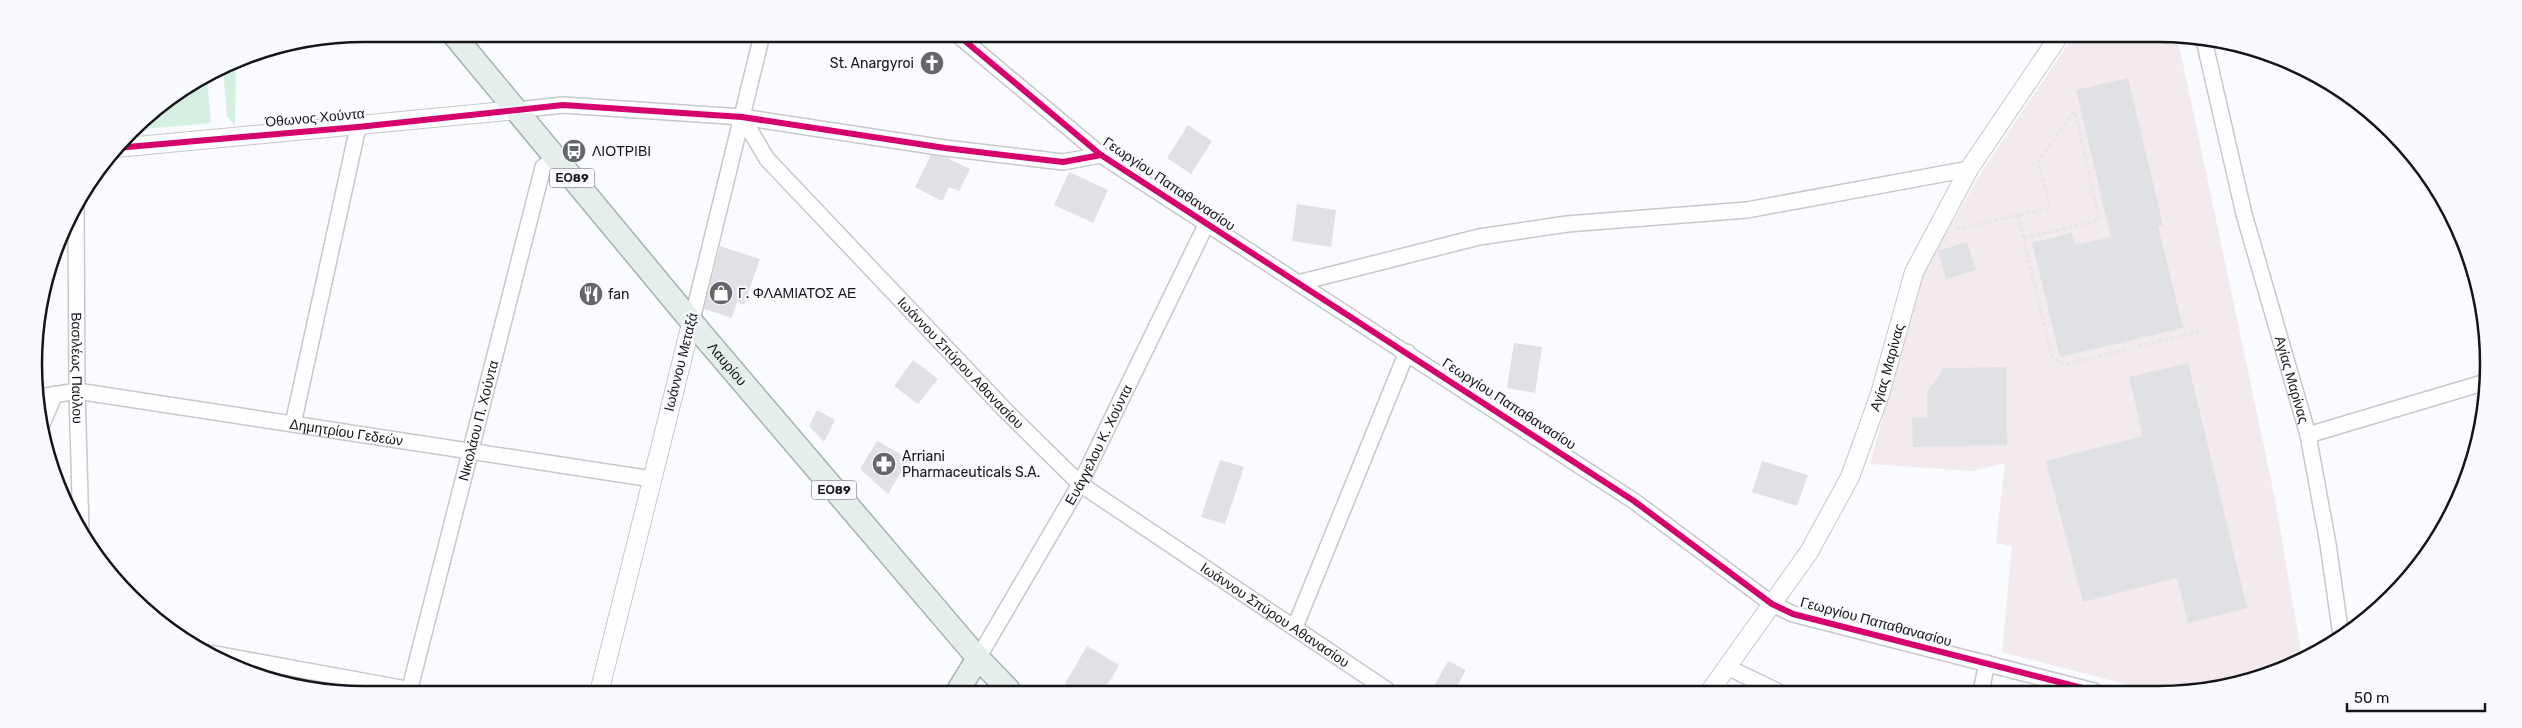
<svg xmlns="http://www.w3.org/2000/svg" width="2522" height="728" font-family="Rubik,sans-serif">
  <rect width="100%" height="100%" fill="#f9fbfe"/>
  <path fill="#f2eaec" d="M2071,40h107l96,454 26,151v16l-99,30h-50l-149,-39 10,-106 -16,-3 9,-80 -33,8 -102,-7 52,-189 61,-106z"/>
  <g fill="#d5efe1">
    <path d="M236,60l-1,66 -8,-10 -4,-48z"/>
    <path d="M207,78l4,45 -78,7 13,-14z"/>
  </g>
  <g fill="#e0e1e4">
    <path d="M2128,78l35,147 -5,1 25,102 -123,29 -28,-114 40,-10 3,12 36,-8 -35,-147z"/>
    <path d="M1188,125l24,16 -21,33 -24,-16z"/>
    <path d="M931,155l16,3 23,11 -11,22 -10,-4 -7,14 -27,-14z"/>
    <path d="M1069,172l39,18 -15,33 -39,-18z"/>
    <path d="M1297,204l39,6 -5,37 -39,-6z"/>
    <path d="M1967,242l9,28 -30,9 -8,-28z"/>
    <path d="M720,246l40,13 -16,46 -7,-3 -5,16 -28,-9z"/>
    <path d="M1514,343l28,4 -7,46 -28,-5z"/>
    <path d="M913,360l25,19 -20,25 -24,-18z"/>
    <path d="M2188,363l59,245 -59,15 -11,-45 -94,24 -37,-141 97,-25 -14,-59z"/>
    <path d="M2006,367l1,78 -94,2 -1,-29h15v-25l17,-25z"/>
    <path d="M817,410l18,10 -11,22 -15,-16z"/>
    <path d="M877,441l32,18 -21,35 -28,-25z"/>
    <path d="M1220,460l24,7 -19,57 -24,-7z"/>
    <path d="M1762,461l46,14 -11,31 -45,-14z"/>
    <path d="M1087,646l32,19 -14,24h-43z"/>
    <path d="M1448,661l18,9 -11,20h-23z"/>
  </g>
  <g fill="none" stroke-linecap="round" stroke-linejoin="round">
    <g stroke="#c7c8cb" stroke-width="18">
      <g id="minor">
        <path d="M959,36l142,119 533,346 138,103 21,10 301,77"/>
        <path id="s1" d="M2204,40l40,174 64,221 20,109 13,92"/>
        <path d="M517,110l46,-5 179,12 203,31 118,14 38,-7"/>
        <path id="s2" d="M742,117l25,42 239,252 74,73 307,206"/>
        <path id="s3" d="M76,204l1,187 4,141"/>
        <path d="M1298,283l181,-46 88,-13 180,-14 222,-41"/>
        <path d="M692,320l70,-285"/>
        <path id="s4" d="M40,397l37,-6 575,88"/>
        <path d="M42,424l13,-30"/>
        <path d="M293,424l65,-297"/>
        <path d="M2308,435l178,-53"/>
        <path d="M1295,627l112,-275"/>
        <path d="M204,652l197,36"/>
        <path id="s5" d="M978,658l102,-174 126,-259"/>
        <path d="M1727,667l50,24"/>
        <path id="s6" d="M410,688l133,-521 12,-9"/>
        <path d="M1981,691l6,-28"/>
      </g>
    </g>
    <g stroke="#c7c8cb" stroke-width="20">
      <g id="tertiary">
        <path d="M116,148l401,-38"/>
        <path d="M600,689l92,-369"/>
        <path id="s7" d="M1710,691l99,-139 41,-75 30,-83 34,-122 55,-103 88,-130"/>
      </g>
    </g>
    <g stroke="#a2b3ae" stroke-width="25">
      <g id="primary">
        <path id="s8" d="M453,34l253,305 272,319 30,31"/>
        <path d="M959,689l19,-31"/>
      </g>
    </g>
    <g stroke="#e5e6e6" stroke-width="3" stroke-dasharray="4 2.5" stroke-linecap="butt">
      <path d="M2018,215l34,142 12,8 67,-17"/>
      <path d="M1956,229l94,-21 -12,-47 37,-51"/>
      <path d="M2024,238l75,-18 -24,-109"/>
      <path d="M2139,346l60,-14"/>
    </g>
    <use href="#minor" stroke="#fefeff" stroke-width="15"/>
    <use href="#tertiary" stroke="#fefeff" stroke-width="18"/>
    <use href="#primary" stroke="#e5eeea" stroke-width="22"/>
    <g stroke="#f8faff" stroke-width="9">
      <g id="cycleway">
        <path d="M959,36l142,119 533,346 138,103 21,10 301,77"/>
        <path d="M116,148l242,-21 205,-22 179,12 203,31 118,14 38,-7"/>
      </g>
    </g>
    <use href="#cycleway" stroke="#d6006c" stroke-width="6"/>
  </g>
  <defs>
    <g id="church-disc" transform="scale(1.25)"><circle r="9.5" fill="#656669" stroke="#f8faff"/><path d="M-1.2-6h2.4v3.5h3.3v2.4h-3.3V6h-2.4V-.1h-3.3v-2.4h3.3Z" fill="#fff"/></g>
    <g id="bus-disc" transform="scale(1.25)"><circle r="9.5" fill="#656669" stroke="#f8faff"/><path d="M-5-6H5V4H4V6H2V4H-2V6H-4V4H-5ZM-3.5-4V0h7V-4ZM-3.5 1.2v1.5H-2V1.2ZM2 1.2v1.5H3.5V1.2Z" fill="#fff"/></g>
    <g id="shop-disc" transform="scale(1.25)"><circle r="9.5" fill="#656669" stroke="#f8faff"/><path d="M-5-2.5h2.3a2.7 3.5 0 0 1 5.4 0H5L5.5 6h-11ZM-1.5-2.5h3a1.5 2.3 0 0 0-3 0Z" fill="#fff"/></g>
    <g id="restaurant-disc" transform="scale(1.25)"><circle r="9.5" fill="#656669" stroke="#f8faff"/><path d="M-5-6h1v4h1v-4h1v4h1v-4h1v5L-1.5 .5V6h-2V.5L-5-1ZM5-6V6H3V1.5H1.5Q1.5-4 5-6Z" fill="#fff"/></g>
    <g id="pharmacy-disc" transform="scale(1.25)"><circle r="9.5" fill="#656669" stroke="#f8faff"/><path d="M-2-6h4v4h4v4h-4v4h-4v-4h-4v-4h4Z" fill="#fff"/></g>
  </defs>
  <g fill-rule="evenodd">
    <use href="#church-disc" x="932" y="63"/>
    <use href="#bus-disc" x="574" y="151"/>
    <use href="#shop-disc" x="721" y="293"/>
    <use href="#restaurant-disc" x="591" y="294"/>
    <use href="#pharmacy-disc" x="884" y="464"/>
  </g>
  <g text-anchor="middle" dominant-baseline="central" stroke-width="4.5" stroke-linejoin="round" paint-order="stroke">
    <g fill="#f8faff" stroke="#595a5e" stroke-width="1">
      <rect x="549.5" y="168.5" width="45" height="19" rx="4"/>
      <rect x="811.5" y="480.5" width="45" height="19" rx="4"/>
    </g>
    <g font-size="12" font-weight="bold" fill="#151619">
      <text x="572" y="178">ΕΟ89</text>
      <text x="834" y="490">ΕΟ89</text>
    </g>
    <g font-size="14" fill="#151619" stroke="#f8faff" text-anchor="start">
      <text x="914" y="63" text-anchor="end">St. Anargyroi</text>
      <text x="592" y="151">ΛΙΟΤΡΙΒΙ</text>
      <text x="738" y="293">Γ. ΦΛΑΜΙΑΤΟΣ ΑΕ</text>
      <text x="608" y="294">fan</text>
      <text x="902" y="456">Arriani<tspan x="902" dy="16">Pharmaceuticals S.A.</tspan></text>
    </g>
    <g font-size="14" fill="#151619" stroke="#f8faff">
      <text transform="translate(315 118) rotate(-5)">Όθωνος Χούντα</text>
      <text transform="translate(1169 184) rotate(34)">Γεωργίου Παπαθανασίου</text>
      <text transform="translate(681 362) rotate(-76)">Ιωάννου Μεταξά</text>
      <text stroke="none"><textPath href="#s2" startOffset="330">Ιωάννου Σπύρου Αθανασίου</textPath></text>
      <text stroke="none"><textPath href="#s8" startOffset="429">Λαυρίου</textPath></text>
      <text stroke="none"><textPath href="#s7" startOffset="372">Αγίας Μαρίνας</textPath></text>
      <text stroke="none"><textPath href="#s3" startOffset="164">Βασιλέως Παύλου</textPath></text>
      <text stroke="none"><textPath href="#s1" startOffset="351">Αγίας Μαρίνας</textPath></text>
      <text transform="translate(1509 404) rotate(33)">Γεωργίου Παπαθανασίου</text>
      <text stroke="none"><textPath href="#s6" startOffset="276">Νικολάου Π. Χούντα</textPath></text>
      <text stroke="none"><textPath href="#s4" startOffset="310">Δημητρίου Γεδεών</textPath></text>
      <text stroke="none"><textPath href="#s5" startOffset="245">Ευάγγελου Κ. Χούντα</textPath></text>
      <text stroke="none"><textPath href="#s2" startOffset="735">Ιωάννου Σπύρου Αθανασίου</textPath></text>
      <text transform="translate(1876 622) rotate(15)">Γεωργίου Παπαθανασίου</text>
    </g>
  </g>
  <path d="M0 0H2522V728H0ZM364 42H2158A322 322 0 0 1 2480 364V364A322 322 0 0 1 2158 686H364A322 322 0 0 1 42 364V364A322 322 0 0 1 364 42Z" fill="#f8faff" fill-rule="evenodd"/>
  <path fill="none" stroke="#151619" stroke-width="2.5" d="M364 42H2158A322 322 0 0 1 2480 364V364A322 322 0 0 1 2158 686H364A322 322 0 0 1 42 364V364A322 322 0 0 1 364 42Z"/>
  <path d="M2347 703v8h138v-8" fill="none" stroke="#151619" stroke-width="2.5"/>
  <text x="2354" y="703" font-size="15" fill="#151619" stroke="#f8faff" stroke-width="4" paint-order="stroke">50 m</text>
</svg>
